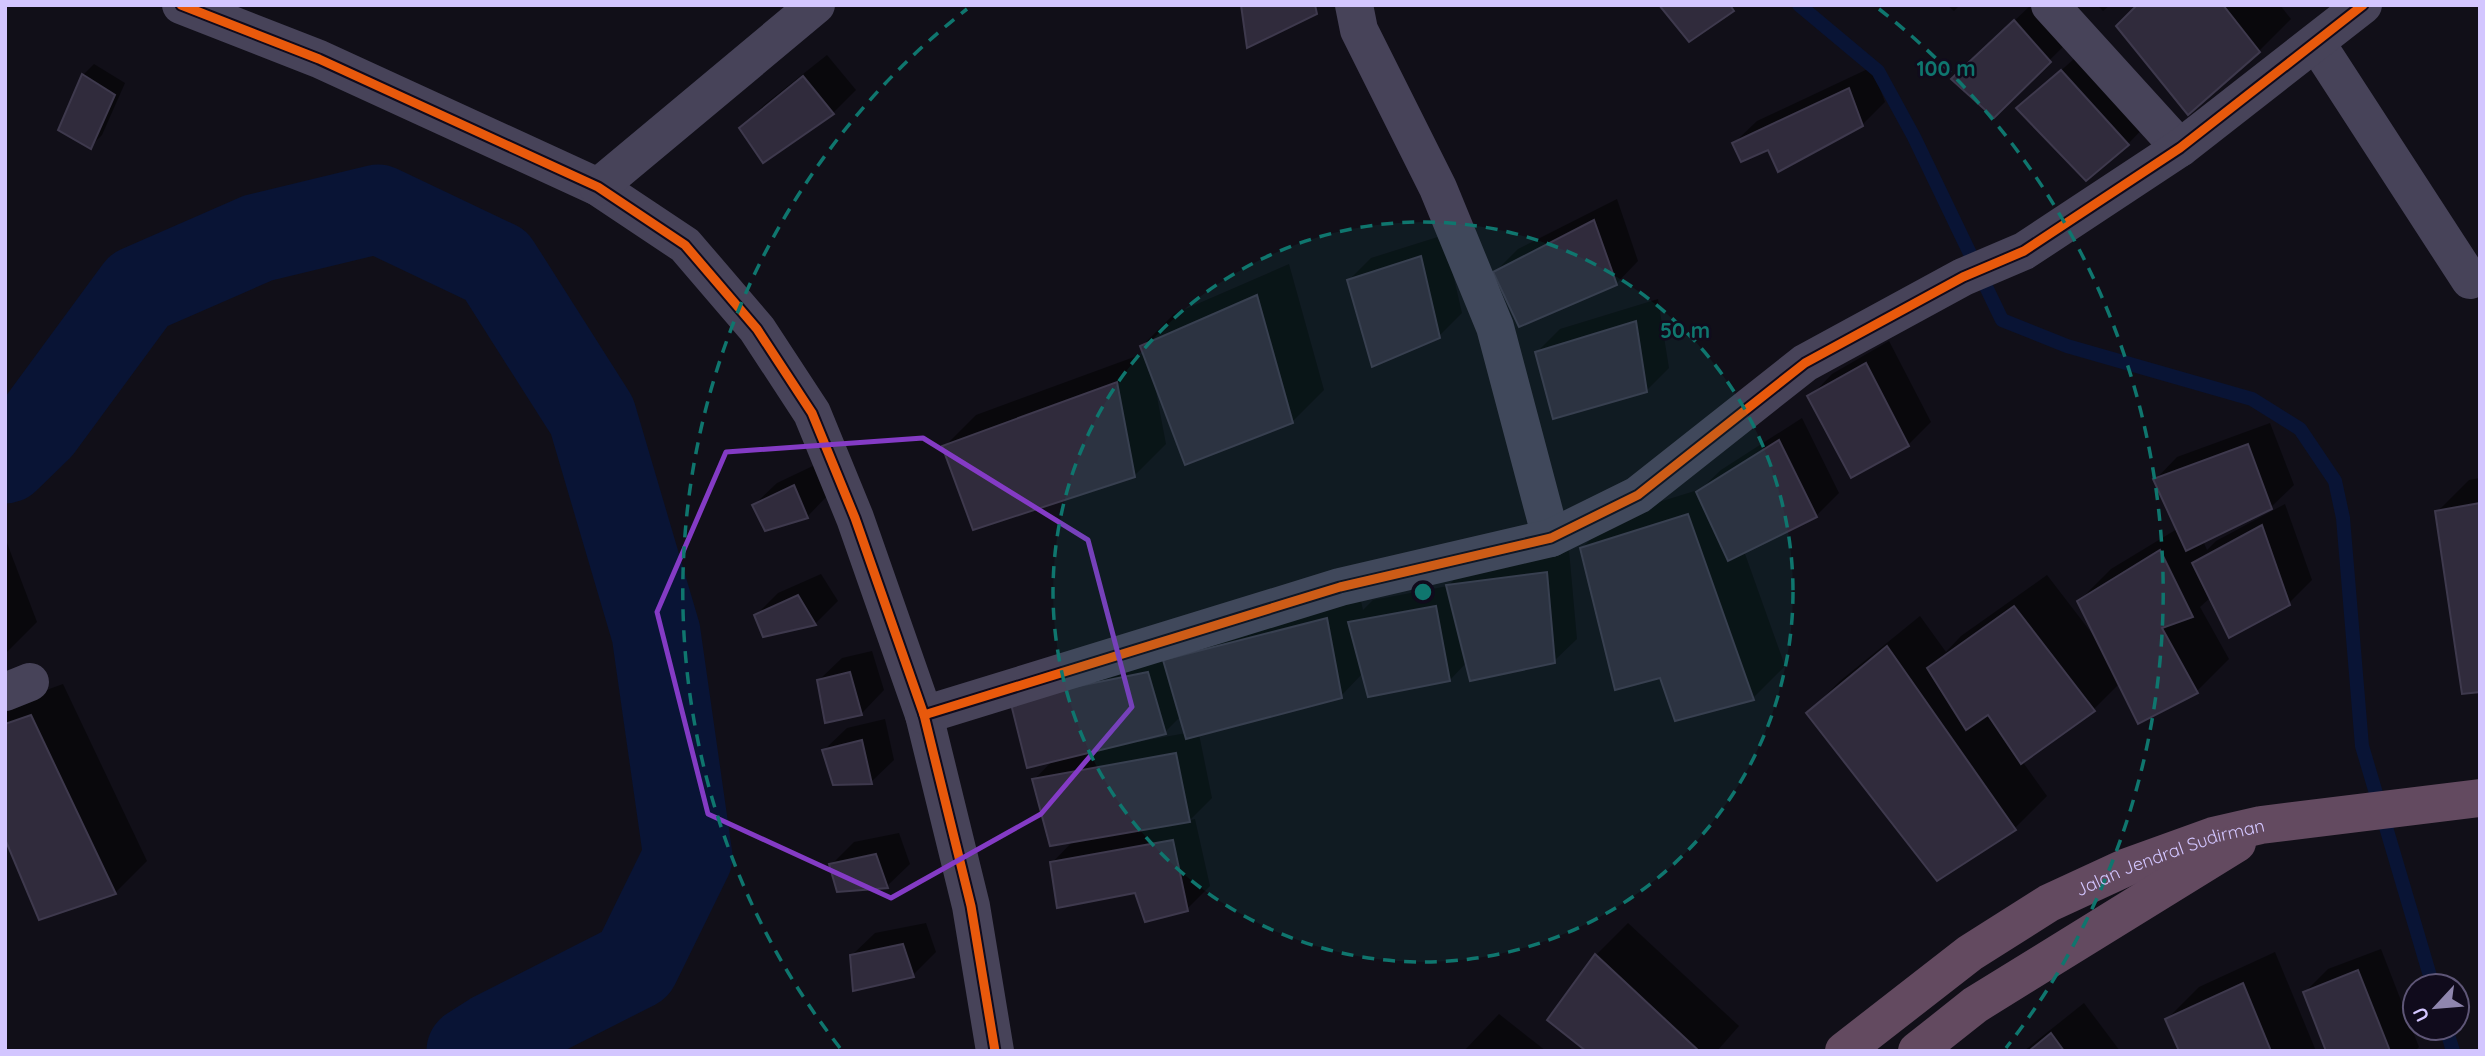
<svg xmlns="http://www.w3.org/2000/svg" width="2485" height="1056" font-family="Quicksand,sans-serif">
  <rect width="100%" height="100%" fill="#110f18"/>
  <g fill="#0007" fill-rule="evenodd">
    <path d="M1947,5h13l-6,6z"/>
    <path d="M2031,5h13l28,33 -78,77 -18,-58z"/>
    <path d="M2097,5h13l-7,6z"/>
    <path d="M2139,5h141l11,14 -32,32z"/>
    <path d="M2085,49l65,72 -22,23 -109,-36z"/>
    <path d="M827,55l29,35 -23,23 -70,48 -22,-33 23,-23z"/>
    <path d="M94,64l31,19 -23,52 -12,12 -7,-72z"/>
    <path d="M1872,67l13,35 -23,23 -93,23 -35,-5 23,-22z"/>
    <path d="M1617,199l21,62 -22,23 -121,-12 23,-23z"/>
    <path d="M1444,235l18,78 -23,23 -90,-56 22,-22z"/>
    <path d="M1289,264l35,126 -32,32 -137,-36 11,58 -32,32 -190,-29 32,-32 169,-62 -3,-7 32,-32z"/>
    <path d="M1658,299l11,69 -23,23 -109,-39 23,-23z"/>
    <path d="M1889,341l42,81 -23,23 -98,-48 22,-23z"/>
    <path d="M1802,418l37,75 -23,23 -72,35 41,115 -32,32 -92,-22 -79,-128 32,-32 87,-27 20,-19z"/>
    <path d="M2270,423l24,62 -24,23 -67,33 4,9 9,-9 69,-37 27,76 -23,23 -78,-6 -11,10 29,52 -32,32 -77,-8 -27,27 -71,51 25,35 -32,32 -77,51 -130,-166 32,-32 80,-65 26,36 15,-16 86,-61 50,65 -18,-39 32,-32 66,-40 -22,-49 22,-23z"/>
    <path d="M817,464l12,30 -22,23 -53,-12 23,-22z"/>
    <path d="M2480,478v213l-43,-179 32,-32z"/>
    <path d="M7,543l30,79 -32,32v-110z"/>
    <path d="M1569,550l8,89 -23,22 -87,1 -17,18 -87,-7 -22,23 -142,38 13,64 -22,22 5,-1 15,67 -23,23 -135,-46 22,-23 -40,-60 20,-21 -42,-58 346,-114 5,23 10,-10 75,-14 23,-24zM1181,716l5,17 -49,9 -1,-3 29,-7z"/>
    <path d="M821,574l17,27 -23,23 -51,11 -8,-20 22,-22z"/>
    <path d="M872,651l12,39 -22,23 -36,8 -7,-41 23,-22z"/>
    <path d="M63,684l84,177 -32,32 -110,-58v-130z"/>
    <path d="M885,719l9,41 -23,22 -47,-32 23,-22z"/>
    <path d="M899,833l11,31 -23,22 -56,-21 23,-23z"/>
    <path d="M926,923l10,29 -23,23 -61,-20 23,-22z"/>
    <path d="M1628,923l111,103 -22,25h-129l-38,-31 46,-65z"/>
    <path d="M2381,949l38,98 -4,4h-87l-23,-59 23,-23z"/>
    <path d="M2275,952l41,99h-135l-14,-32 32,-32z"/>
    <path d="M2084,1003l36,48h-96z"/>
    <path d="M1499,1014l47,37h-82z"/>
  </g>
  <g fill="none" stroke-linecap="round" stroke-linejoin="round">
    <g stroke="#091435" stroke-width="14">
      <path d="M1799,5l79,66 36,66 88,183 65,26 185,53 48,30 35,52 8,37 19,228 71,240"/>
      <path d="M2446,1028l7,23"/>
    </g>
    <path stroke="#091435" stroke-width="89" d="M5,459l34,-33 100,-136 119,-52 120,-29 118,56 96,151 64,217 32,224 -53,108 -142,72 -22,14"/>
  </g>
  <g fill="#302b3c" stroke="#3e394d" stroke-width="2">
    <path d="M1241,5h74l2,9 -70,34z"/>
    <path d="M1659,5h71l4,6 -45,31z"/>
    <path d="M2137,5h86l37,47 -72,63 -72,-89z"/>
    <path d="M2014,20l37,42 -57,56 -43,-39z"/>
    <path d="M2061,70l68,75 -43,36 -70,-73z"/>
    <path d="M82,74l33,21 -24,54 -33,-19z"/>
    <path d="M803,76l31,38 -71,49 -24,-35z"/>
    <path d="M1849,88l14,38 -85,46 -10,-22 -27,12 -9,-19z"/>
    <path d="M1594,220l23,65 -98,42 -26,-55z"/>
    <path d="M1421,256l19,82 -68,29 -25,-87z"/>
    <path d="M1257,295l36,128 -108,42 -45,-119z"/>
    <path d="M1636,321l11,71 -94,27 -18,-67z"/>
    <path d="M1866,363l43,83 -58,32 -44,-82z"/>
    <path d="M1117,382l18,95 -162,53 -31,-84z"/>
    <path d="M1779,440l38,77 -89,44 -32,-69z"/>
    <path d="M2248,444l24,65 -86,42 -33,-72z"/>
    <path d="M794,485l14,33 -43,13 -13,-26z"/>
    <path d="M2480,503v189l-18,2 -27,-183z"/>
    <path d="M1688,514l66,186 -79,21 -15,-43 -45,12 -35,-142z"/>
    <path d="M2262,525l28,80 -61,33 -37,-75z"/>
    <path d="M2160,550l33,67 -31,11 36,65 -60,31 -61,-123z"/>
    <path d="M1547,572l8,91 -85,18 -24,-96z"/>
    <path d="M798,595l18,30 -53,12 -9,-22z"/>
    <path d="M1436,606l14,75 -82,16 -20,-75z"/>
    <path d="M2014,606l81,105 -74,53 -33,-49 -22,15 -39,-62z"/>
    <path d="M1327,618l15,80 -156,41 -23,-79z"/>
    <path d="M1887,646l129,184 -79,51 -131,-168z"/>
    <path d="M850,672l12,43 -37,8 -8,-43z"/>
    <path d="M1148,672l18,62 -139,34 -17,-68z"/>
    <path d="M31,715l85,179 -77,26 -34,-81v-115z"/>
    <path d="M862,740l10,44 -39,1 -11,-35z"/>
    <path d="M1176,753l14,69 -140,24 -18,-67z"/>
    <path d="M1173,840l15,71 -43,11 -10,-29 -78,15 -7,-46z"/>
    <path d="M876,854l12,34 -51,4 -8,-28z"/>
    <path d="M903,944l11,33 -61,14 -3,-36z"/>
    <path d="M1595,954l104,97h-113l-39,-31z"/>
    <path d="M2358,970l32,81h-64l-23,-59z"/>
    <path d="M2243,983l28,68h-92l-14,-32z"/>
    <path d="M2051,1033l13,18h-35z"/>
  </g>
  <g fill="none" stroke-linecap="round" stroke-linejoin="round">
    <g stroke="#474359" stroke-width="38">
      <path d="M181,5l138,54 279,128 87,58 72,84 55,84 43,105 69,197 47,191 24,145"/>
      <path d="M1354,5l5,25 79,158 57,139 56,211"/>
      <path d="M2050,5l130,143"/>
      <path d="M2317,44l153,236"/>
      <path d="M598,187l218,-182"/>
      <path d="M5,692l25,-10"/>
      <path d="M924,715l416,-128 211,-49 87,-43 167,-132 158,-86 61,-26 156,-103 183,-143"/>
    </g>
    <g stroke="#634a60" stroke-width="38">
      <path id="s1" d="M1844,1051l126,-98 79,-50 78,-36 86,-31 48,-11 219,-27"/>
      <path d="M1917,1051l58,-46 262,-162"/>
    </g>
    <g stroke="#100b1c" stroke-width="13">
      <g id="cycleway">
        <path d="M181,5l138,54 279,128 87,58 72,84 55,84 43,105 69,197 47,191 24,145"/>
        <path d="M924,715l416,-128 211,-49 87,-43 167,-132 158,-86 61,-26 156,-103 183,-143"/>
      </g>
    </g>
    <use href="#cycleway" stroke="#e8590c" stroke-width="9"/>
  </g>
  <path fill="none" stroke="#843bc5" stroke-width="5" stroke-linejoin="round" d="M923,438l165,102 44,167 -91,107 -150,84 -183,-84 -51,-202 69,-160z"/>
  <circle cx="1423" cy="592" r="370" fill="#0f766e" fill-opacity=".12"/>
  <g fill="none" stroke="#0f766e" stroke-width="3.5" stroke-dasharray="12 9">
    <circle cx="1423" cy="592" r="370"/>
    <path d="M840 1048A740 740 0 0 1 967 9M1879 9A740 740 0 0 1 2006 1048"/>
  </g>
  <g text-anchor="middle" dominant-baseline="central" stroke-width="5" stroke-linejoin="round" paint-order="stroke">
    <g font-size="18" fill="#d3c6ff" stroke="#100b1c">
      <text stroke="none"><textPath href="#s1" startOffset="383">Jalan Jendral Sudirman</textPath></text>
    </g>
  </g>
  <circle cx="1423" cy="592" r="10" fill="#0f766e" stroke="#100b1c" stroke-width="3.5"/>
  <g font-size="21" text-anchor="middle" font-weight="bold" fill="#0f766e" stroke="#100b1c" stroke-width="5" stroke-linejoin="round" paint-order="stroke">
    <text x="1946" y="76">100 m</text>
    <text x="1685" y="338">50 m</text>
  </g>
  <rect width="2485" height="1056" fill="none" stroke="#d3c6ff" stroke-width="14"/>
  <g transform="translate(2436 1007) rotate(244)"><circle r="33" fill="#100b1c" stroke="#5e5677" stroke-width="2"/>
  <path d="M0-5L12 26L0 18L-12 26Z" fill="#8f86ae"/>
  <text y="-10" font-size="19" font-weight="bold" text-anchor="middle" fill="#d3c6ff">U</text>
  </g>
</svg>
